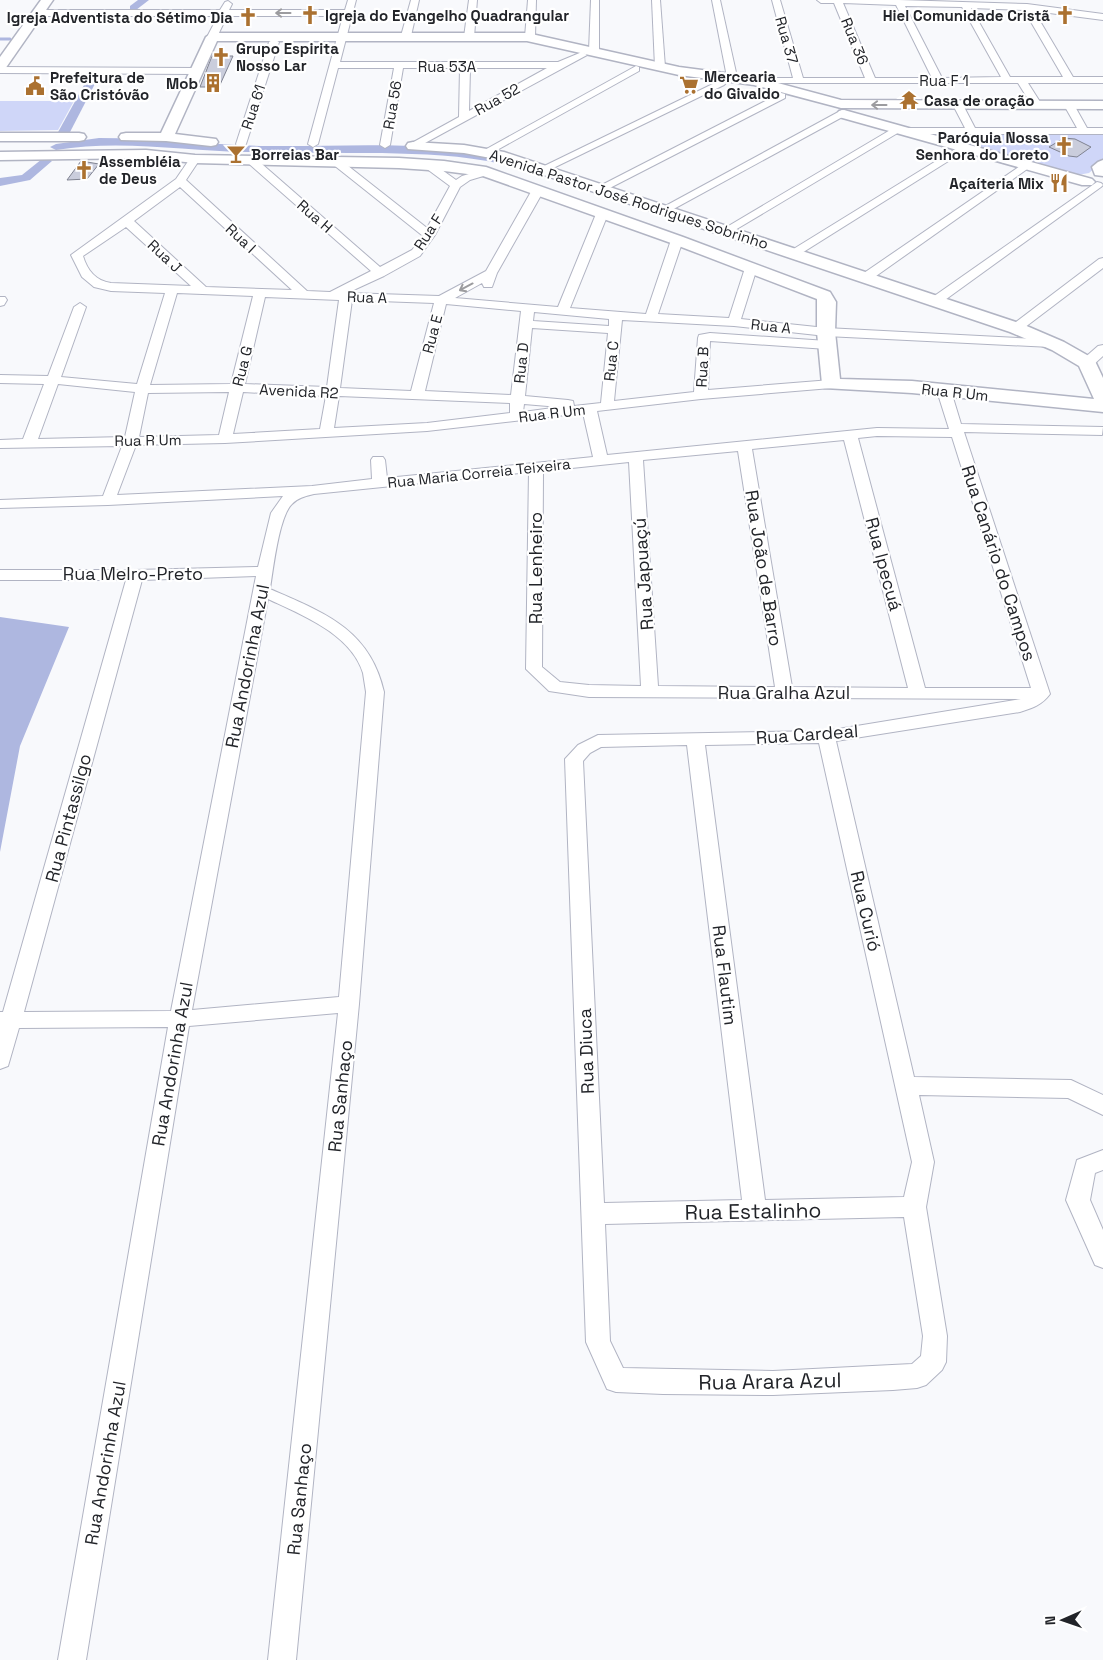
<svg xmlns="http://www.w3.org/2000/svg" width="1103" height="1660" font-family="'Space Grotesk',sans-serif">
  <rect width="100%" height="100%" fill="#f8f9fc"/>
  <g fill="#cfd6f8">
    <path d="M0,101h74l-16,29 -58,1z"/>
    <path d="M1103,133v28l-14,12 -17,3 -140,-42z"/>
  </g>
  <path fill="#aeb7e0" d="M0,617l69,10 -49,119 -20,106z"/>
  <g fill="none" stroke-linecap="round" stroke-linejoin="round">
    <path stroke="#aeb7e0" stroke-width="3" d="M0,39h10"/>
    <g fill="#aeb7e0" fill-rule="evenodd">
      <path d="M138,0h11l-13,10h-6v-4z"/>
      <path d="M94,73l5,3 -30,58 -6,3 -4,-1 -2,-2 32,-58z"/>
      <path d="M99,138c56,0 112,7 168,8 77,1 165,-7 239,13l2,2 -6,3c-40,-9 -80,-10 -120,-11 -45,0 -89,0 -133,-1 -65,-1 -129,-13 -193,-2l-6,-3 6,-3z"/>
      <path d="M46,158l6,3 -22,19 -30,6v-8l22,-3 20,-16z"/>
    </g>
  </g>
  <g fill="#cacddc" stroke="#808391">
    <path d="M212,56h21l-14,31h-19z"/>
    <path d="M1064,138l11,1 16,8 -14,10 -8,-1 -20,-9z"/>
    <path d="M81,161l18,3 -12,15 -20,1z"/>
  </g>
  <g fill="none" stroke-linecap="round" stroke-linejoin="round">
    <g stroke="#b1b4c3" stroke-width="2">
      <g id="street">
        <path d="M348,0h8l-16,62h218l24,-10 5,3 -173,94 -4,-1 -1,-2 1,-2 49,-27 1,-49h-57l-13,77 -5,3 -5,-3 14,-77h-56l-20,76 -5,3 -5,-3 35,-128h-116l-10,21 -5,3 -5,-3 11,-21h-180l-4,-3 4,-3h182l5,-8 3,-1 4,3 -3,6h116zM470,68h77l-78,43z"/>
        <path d="M411,0h8l-8,36 -5,3 -5,-3z"/>
        <path d="M469,0h8l-3,37 -5,3 -5,-3z"/>
        <path d="M528,0h8l-1,37 -5,3 -5,-3z"/>
        <path d="M591,0h8v51l-5,3 -5,-3z"/>
        <path d="M652,0h8l5,67 -5,3 -5,-3z"/>
        <path d="M712,0h8l17,77 -2,2 -3,1 -5,-3z"/>
        <path d="M772,0h8l23,78h62l-31,-75h-13l-4,-3h82l128,4 76,10v6l-69,-9 39,66h30v6h-75l14,22 -5,3 -4,-1 -15,-24h-266l-2,-2 5,-3h38zM843,3l53,2 36,73h-57zM905,6l57,1 39,70 -59,1zM971,8l53,2 39,67h-53z"/>
        <path d="M274,39l5,3 -33,102 -1,2h-8l-1,-2 33,-102z"/>
        <path d="M636,66l3,1v4l-149,83 -4,1 -5,-3z"/>
        <path d="M0,67l196,1 5,3 -5,3 -196,-1z"/>
        <path d="M721,80l5,3 -2,2 -179,87 -4,1 -5,-3z"/>
        <path d="M781,93l4,1v4l-183,94 -4,1 -6,-3z"/>
        <path d="M958,102l5,3 12,23h102l-13,-23 5,-3 4,1 14,25h16v6h-194l-5,-3 5,-3h56l-12,-23z"/>
        <path d="M842,110l4,1v4l-178,97 -4,1 -6,-3z"/>
        <path d="M897,126l5,3 -1,2 -171,102 -4,1 -6,-3z"/>
        <path d="M962,145l4,1 1,2 -1,2 -169,106h-8l-2,-3z"/>
        <path d="M195,156l5,3 -14,21 121,111 23,1 41,-21 -124,-109 -1,-2 1,-2h8l125,109 32,-17 11,-14 -93,-74 -1,-2 1,-2h8l89,70 23,-42 -27,-20 -1,-2 1,-2h8l25,18 6,-4 24,-7 4,1 1,2 -1,2 -20,6 -10,7 -25,48 -15,21 -36,20 -37,17 92,3 47,-25 46,-81 6,-3 6,3 -47,83 -5,14h-8l-2,-4 -27,15 103,9 38,-93 6,-3 6,3 -38,94 76,6 25,-74 6,-4 6,4 -25,74 71,4 16,-50 6,-4 6,4 -16,51 85,9 230,12 1,3 -1,3 -5,1 -225,-11 -92,-10 -112,-6 -8,81 80,-9 4,-54 1,-3 11,-2 117,8 6,4 -6,4 -117,-8 -2,49 123,-10 7,4 -7,4 -130,11 -104,12 10,44 270,-27 72,1 -12,-38 7,-4 7,4 10,33 142,3 -1,8 -138,-3 86,262c-8,11 -18,14 -30,18l-184,29 78,336 157,3 32,15v20l-35,-17 -149,-3 15,67 -8,45 21,129 -1,26 -4,8 -16,15 -9,3 -24,2 -120,5 -110,-1 -47,-2 -9,-3 -21,-47 -21,-583 13,-14 20,-10 228,-4 195,-32 -432,-2 -40,-6 -23,-22 3,-197 -215,22c-8,2 -17,4 -22,10 -13,12 -19,66 -22,85 53,23 100,40 114,103l-25,312 -63,656h-28l70,-647 -149,13 -103,634h-28l110,-633 -149,1 -11,38 -8,3v-57h3l123,-432h-126v-10h135l123,-3 13,-54 12,-17 -175,9 -108,3v-8l103,-4 19,-50 -122,2v-8l23,-1 21,-55 -44,-1v-8l48,1 26,-69 6,-4 6,4 -25,70 76,7 28,-91 -54,-2 -17,-4 -12,-10 -11,-22 105,-76 15,-22zM180,187l112,103 -86,-3 -72,-66zM126,227l65,59 -80,-3c-15,-2 -24,-13 -28,-27zM177,293l76,3 -22,88 -81,1zM265,297l74,3 -12,87 -82,-3zM352,300l82,3 -23,88 -71,-3zM446,304l75,7 -10,84 -86,-4zM534,312l75,7v7l-76,-5zM532,328l76,5 -7,70 -27,3 -1,-5 -5,-1 -43,-4zM58,384l77,8 -10,45 -87,2zM229,392l-10,43 -80,2 9,-44zM243,392l83,4 -6,33 -87,5zM339,396l171,7v10l-83,10 -93,5zM524,404l36,3 -37,5zM583,413l10,44 -206,21 -2,-18 -2,-3h-10l-2,3 1,19 -60,7 -195,9 19,-50 89,-2 202,-12zM877,436l75,1 79,251h-106l-67,-250zM844,440l64,248 -116,-1 -40,-238zM738,451l37,236 -117,-1 -15,-226zM629,462l12,224 -52,-1 -29,-3 -18,-15 1,-196zM256,576l-85,435 -147,1 118,-432zM268,599c34,16 83,35 95,74 1,6 2,13 3,19l-27,305 -147,13zM819,743l93,419 -8,35 -139,3 -60,-455zM687,745l55,455 -138,3 -21,-442 7,-8 11,-6zM904,1217l19,119 -2,20 -9,8 -139,7 -150,-3 -13,-27 -5,-117z"/>
        <path d="M1026,162l4,1 1,2 -1,2 -161,114h-8l-2,-3 2,-3z"/>
        <path d="M1097,182l4,1 2,2 -2,2 -163,118h-8l-2,-3 2,-3z"/>
        <path d="M1103,258v10l-83,63h-8l-2,-3 2,-3 87,-66z"/>
        <path d="M0,297h5l2,3 -3,5 -4,1z"/>
        <path d="M1103,345v11l-11,10h-10l-2,-3 2,-3 16,-14z"/>
        <path d="M1103,1150v20l-8,3 -5,27 13,30v38l-8,-3 -29,-65 11,-40z"/>
      </g>
    </g>
    <g stroke="#b1b4c3" stroke-width="3">
      <g id="secondary">
        <path d="M41,0h12l-48,69 -5,1v-13z"/>
        <path d="M212,33h315l152,34 76,10 86,23 262,1v8l-262,-1 -87,-23 -75,-10 -152,-34h-310l-42,93 41,5 2,3 -2,3 -5,1 -45,-5 -45,-1 -2,-3 2,-3 5,-1h35l45,-96z"/>
        <path d="M844,110l248,69 3,3 -3,3h-10l-243,-68 -2,-3 2,-3z"/>
        <path d="M0,133h79l5,1 2,3 -2,3 -5,1h-79z"/>
        <path d="M413,142l51,3 40,7 518,172 42,18 30,17 9,19v34l-191,-19 -88,-5 -2,-4 -5,-52v-33l-146,-56 -188,-67 -39,-5 -45,-3 -204,-5 -49,-5 -146,2v-8l146,-2 49,5 204,3 45,3 42,6 197,70 147,55 6,10 -1,30 5,47 72,2 182,18 -15,-33 -27,-16 -42,-18 -514,-173 -32,-6 -56,-4 -2,-3 2,-3z"/>
        <path d="M1103,160v16l-8,-1 -3,-8 6,-5z"/>
      </g>
    </g>
    <use href="#street" fill="#fff" fill-rule="evenodd"/>
    <use href="#secondary" fill="#fff" fill-rule="evenodd"/>
  </g>
  <defs><path id="oneway-shaft" d="M-6 0H5M1.5-3L5.5 0L1.5 3" fill="none" stroke-width="1.6" stroke-linecap="round" stroke-linejoin="round" transform="scale(1.25)"/></defs>
  <g stroke="#9c9c9f">
    <use href="#oneway-shaft" transform="translate(283 13) rotate(180)"/>
    <use href="#oneway-shaft" transform="translate(879 105) rotate(-180)"/>
    <use href="#oneway-shaft" transform="translate(466 287) rotate(152)"/>
  </g>
  <defs>
    <g id="church-bare" transform="scale(1.5)"><path d="M-1.2-6h2.4v3.5h3.3v2.4h-3.3V6h-2.4V-.1h-3.3v-2.4h3.3Z" fill="#ab7130" stroke="#fff" stroke-width="2.5" paint-order="stroke"/></g>
    <g id="building-bare" transform="scale(1.5)"><path d="M-4-6H4V6H1V3H-1V6H-4ZM-2.5-4.3h1.7v1.8h-1.7ZM.8-4.3h1.7v1.8H.8ZM-2.5-1h1.7V.8h-1.7ZM.8-1h1.7V.8H.8Z" fill="#ab7130" stroke="#fff" stroke-width="2.5" paint-order="stroke"/></g>
    <g id="supermarket-bare" transform="scale(1.5)"><path d="M-6-5.5h2.5l.6 2H6L4.5 2H-2.5L-4.4-4H-6ZM-1.5 3.2a1.3 1.3 0 1 0 .1 0ZM3 3.2a1.3 1.3 0 1 0 .1 0Z" fill="#ab7130" stroke="#fff" stroke-width="2.5" paint-order="stroke"/></g>
    <g id="civic-bare" transform="scale(1.5)"><path d="M-.6-6.5H3V-4.5H.6V-3L4-1V1h2V6H-6V1h2V-1L-.6-3ZM-1.2 2.5V6h2.4V2.5Z" fill="#ab7130" stroke="#fff" stroke-width="2.5" paint-order="stroke"/></g>
    <g id="temple-bare" transform="scale(1.5)"><path d="M0-6L5-2H3V0L6.5 2.5H4V6H1.5V3h-3V6H-4V2.5H-6.5L-3 0V-2H-5Z" fill="#ab7130" stroke="#fff" stroke-width="2.5" paint-order="stroke"/></g>
    <g id="bar-bare" transform="scale(1.5)"><path d="M-6-5H6L.8 .8V4.5H3.5V6h-7V4.5H-.8V.8Z" fill="#ab7130" stroke="#fff" stroke-width="2.5" paint-order="stroke"/></g>
    <g id="restaurant-bare" transform="scale(1.5)"><path d="M-5-6h1v4h1v-4h1v4h1v-4h1v5L-1.5 .5V6h-2V.5L-5-1ZM5-6V6H3V1.5H1.5Q1.5-4 5-6Z" fill="#ab7130" stroke="#fff" stroke-width="2.5" paint-order="stroke"/></g>
  </defs>
  <g fill-rule="evenodd">
    <use href="#church-bare" x="310" y="15"/>
    <use href="#church-bare" x="1065" y="15"/>
    <use href="#church-bare" x="248" y="17"/>
    <use href="#church-bare" x="221" y="57"/>
    <use href="#building-bare" x="213" y="83"/>
    <use href="#supermarket-bare" x="689" y="85"/>
    <use href="#civic-bare" x="35" y="86"/>
    <use href="#temple-bare" x="909" y="100"/>
    <use href="#church-bare" x="1064" y="146"/>
    <use href="#bar-bare" x="236" y="154"/>
    <use href="#church-bare" x="84" y="170"/>
    <use href="#restaurant-bare" x="1059" y="183"/>
  </g>
  <g text-anchor="middle" dominant-baseline="central" stroke-width="4.5" stroke-linejoin="round" paint-order="stroke">
    <g font-size="15" font-weight="bold" fill="#222429" stroke="#fff" text-anchor="start">
      <text x="325" y="15">Igreja do Evangelho Quadrangular</text>
      <text x="1050" y="15" text-anchor="end">Hiel Comunidade Cristã</text>
      <text x="233" y="17" text-anchor="end">Igreja Adventista do Sétimo Dia</text>
      <text x="236" y="48">Grupo Espirita<tspan x="236" dy="17">Nosso Lar</tspan></text>
      <text x="704" y="76">Mercearia<tspan x="704" dy="17">do Givaldo</tspan></text>
      <text x="50" y="77">Prefeitura de<tspan x="50" dy="17">São Cristóvão</tspan></text>
      <text x="198" y="83" text-anchor="end">Mob</text>
      <text x="924" y="100">Casa de oração</text>
      <text x="1049" y="137" text-anchor="end">Paróquia Nossa<tspan x="1049" dy="17">Senhora do Loreto</tspan></text>
      <text x="251" y="154">Borreias Bar</text>
      <text x="99" y="161">Assembléia<tspan x="99" dy="17">de Deus</tspan></text>
      <text x="1044" y="183" text-anchor="end">Açaíteria Mix</text>
    </g>
    <g font-size="15" fill="#222429" stroke="#fff">
      <text transform="translate(787 40) rotate(74)">Rua 37</text>
      <text transform="translate(855 41) rotate(68)">Rua 36</text>
      <text x="447" y="66">Rua 53A</text>
      <text x="944" y="80">Rua F 1</text>
      <text transform="translate(497 99) rotate(-29)">Rua 52</text>
      <text transform="translate(392 105) rotate(-80)">Rua 56</text>
      <text transform="translate(253 107) rotate(-72)">Rua 61</text>
      <text transform="translate(629 199) rotate(18)">Avenida Pastor José Rodrigues Sobrinho</text>
      <text transform="translate(315 216) rotate(41)">Rua H</text>
      <text transform="translate(428 232) rotate(-57)">Rua F</text>
      <text transform="translate(241 238) rotate(43)">Rua I</text>
      <text transform="translate(165 256) rotate(43)">Rua J</text>
      <text transform="translate(367 297) rotate(2)">Rua A</text>
      <text transform="translate(771 326) rotate(6)">Rua A</text>
      <text transform="translate(432 334) rotate(-75)">Rua E</text>
      <text transform="translate(611 361) rotate(-84)">Rua C</text>
      <text transform="translate(521 363) rotate(-84)">Rua D</text>
      <text transform="translate(242 366) rotate(-76)">Rua G</text>
      <text transform="translate(702 367) rotate(-87)">Rua B</text>
      <text transform="translate(299 391) rotate(3)">Avenida R2</text>
      <text transform="translate(955 392) rotate(6)">Rua R Um</text>
      <text transform="translate(552 413) rotate(-7)">Rua R Um</text>
      <text transform="translate(148 440) rotate(-1)">Rua R Um</text>
      <text transform="translate(479 473) rotate(-6)">Rua Maria Correia Teixeira</text>
    </g>
    <g font-size="18" fill="#222429" stroke="#fff">
      <text transform="translate(999 563) rotate(72)">Rua Canário do Campos</text>
      <text transform="translate(884 564) rotate(75)">Rua Ipecuá</text>
      <text transform="translate(535 568) rotate(-90)">Rua Lenheiro</text>
      <text transform="translate(764 568) rotate(81)">Rua João de Barro</text>
      <text x="133" y="573">Rua Melro-Preto</text>
      <text transform="translate(643 574) rotate(-94)">Rua Japuaçú</text>
      <text transform="translate(247 666) rotate(-79)">Rua Andorinha Azul</text>
      <text x="784" y="692">Rua Gralha Azul</text>
      <text transform="translate(807 734) rotate(-4)">Rua Cardeal</text>
      <text transform="translate(68 818) rotate(-75)">Rua Pintassilgo</text>
      <text transform="translate(866 911) rotate(77)">Rua Curió</text>
      <text transform="translate(725 975) rotate(83)">Rua Flautim</text>
      <text transform="translate(586 1051) rotate(-92)">Rua Diuca</text>
      <text transform="translate(172 1064) rotate(-80)">Rua Andorinha Azul</text>
      <text transform="translate(340 1096) rotate(-84)">Rua Sanhaço</text>
      <text transform="translate(105 1463) rotate(-80)">Rua Andorinha Azul</text>
      <text transform="translate(299 1499) rotate(-84)">Rua Sanhaço</text>
    </g>
    <g font-size="21" fill="#222429" stroke="#fff">
      <text transform="translate(753 1211) rotate(-1)">Rua Estalinho</text>
      <text transform="translate(770 1381) rotate(-1)">Rua Arara Azul</text>
    </g>
  </g>
  <g transform="translate(1063 1620) rotate(268)" stroke="#ffffff" stroke-width="4" paint-order="stroke">
  <path d="M0-4L9 19L0 12L-9 19Z" fill="#222429"/>
  <text y="-8" font-size="14" font-weight="bold" text-anchor="middle" fill="#222429">N</text>
  </g>
</svg>
